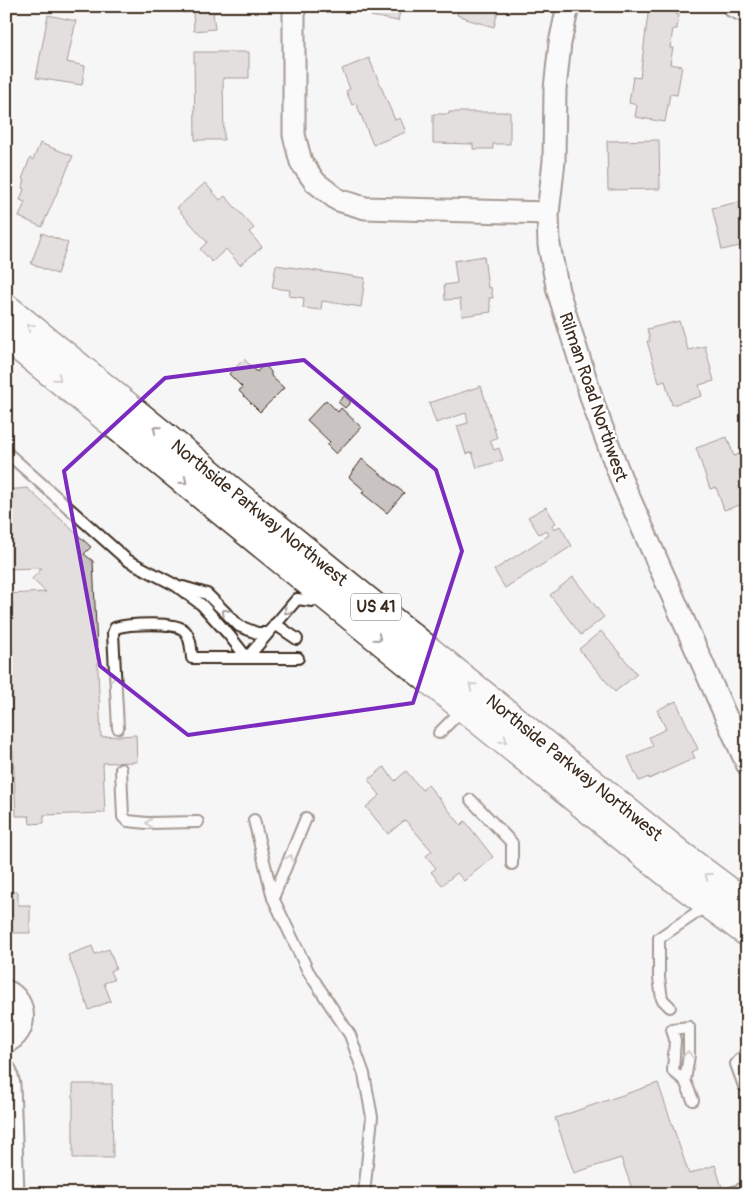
<svg xmlns="http://www.w3.org/2000/svg" width="753" height="1200" font-family="Pangolin,sans-serif">
  <rect width="100%" height="100%" fill="#f7f6f6"/>
  <filter id="ink" filterUnits="userSpaceOnUse"><feTurbulence type="fractalNoise" baseFrequency=".02" numOctaves="2"/><feDisplacementMap in="SourceGraphic" scale="10" xChannelSelector="R" yChannelSelector="G"/><feConvolveMatrix kernelMatrix="1 2 1 2 8 2 1 2 1" color-interpolation-filters="sRGB"/></filter>
  <g filter="url(#ink)">
    <g fill="#c9c3c1" stroke="#3b2a1e">
      <path d="M182,6h38v6l-7,1 2,16 -21,2 -1,-19 -10,1z"/>
      <path d="M373,6h28l-3,15 -27,-5z"/>
      <path d="M460,6h39l-5,21 -28,-8 1,-1 -10,-3z"/>
      <path d="M649,6h29l-2,8 3,1 -2,14h-4l-3,19h3l-3,16 12,2 -5,29 -7,-1 -5,28 -30,-5 2,-12 -8,-2 4,-26 7,1z"/>
      <path d="M48,15l28,6 -9,41 18,4 -3,19 -46,-7z"/>
      <path d="M194,52h55v26h-26l1,62h-29z"/>
      <path d="M369,58l26,62 5,-2 6,14 -33,13 -17,-42 -4,2 -6,-14 4,-2 -8,-20z"/>
      <path d="M449,112h61v32h-17v5h-20v-5l-40,-1v-29h16z"/>
      <path d="M659,140l1,49 -52,1 -1,-49z"/>
      <path d="M40,143l33,13 -31,71 -23,-10 6,-15 -5,-2 4,-11 -2,-1 3,-8 -3,-1 8,-21 3,2z"/>
      <path d="M205,183l15,17 5,-4 29,32 -5,4 13,15 -22,18 -14,-16 -14,13 -12,-13 7,-7 -30,-34z"/>
      <path d="M747,200v58l-3,-13 -22,5 -10,-42z"/>
      <path d="M42,233l26,10 -11,31 -26,-10z"/>
      <path d="M484,256l4,32 3,-1 2,11h-4l2,14 -29,4 -2,-17 -15,1 -1,-15 13,-2 -3,-22z"/>
      <path d="M276,265l89,13 -4,29 -39,-6 -1,9 -18,-2 1,-10 -15,-2 1,-6 -18,-2z"/>
      <path d="M679,321l9,29 17,-4 9,35 -15,4 3,11 -30,9 -7,-24 -6,2 -12,-42h3l-3,-12z"/>
      <path d="M244,359l13,13 4,-5 5,-1 5,6v4l13,12 -24,24 -21,-21 3,-4 -13,-13z"/>
      <path d="M481,386l16,52 -7,2 4,10 5,-2 4,12 -26,8 -5,-16 -6,2 -9,-28 11,-3 -2,-10 -30,10 -7,-20z"/>
      <path d="M344,396l7,6 -6,6 -7,-6z"/>
      <path d="M326,400l12,12 3,-4 20,19 -25,27 -9,-9 3,-3 -23,-22z"/>
      <path d="M727,437l7,19 6,-2 4,11 2,-1 1,2v15l-4,1 4,10v11l-23,7 -8,-23 -6,2 -14,-41z"/>
      <path d="M362,459l42,34 -17,20 -25,-20 2,-3 -15,-13z"/>
      <path d="M27,488l64,59 -7,7 9,7 8,176 35,-2 1,27 -34,1 2,50 -61,2v8l-14,1 -1,-8h-13l-3,-66h-7v-34h6l-1,-17 -5,1v-112l1,6 39,-2 -14,-13 10,-11 -36,1v-79z"/>
      <path d="M546,507l10,16 -4,2 2,4 6,-3 12,20 -67,42 -11,-18 55,-35 -3,-5 -7,4 -11,-17z"/>
      <path d="M573,577l31,40 -23,18 -31,-40z"/>
      <path d="M601,631l36,43 -22,18 -36,-43z"/>
      <path d="M676,701l22,48 -6,3 3,6 -46,21v-2l-10,4 -11,-24 25,-11 -4,-9 17,-8 -9,-19z"/>
      <path d="M384,767l11,14 11,-10 16,19 6,-5 33,40 4,-4 28,36 -29,24 -7,-8 -15,12 -11,-13 5,-4 -10,-12 6,-5 -27,-31 -17,14 -22,-27 14,-12 -12,-15z"/>
      <path d="M6,892h12v13h12v28h-23z"/>
      <path d="M92,946l3,8 14,-5 7,19 -6,3 4,9 -10,3 7,18 -22,9 -21,-55z"/>
      <path d="M658,1083l31,91 26,-9 9,29h-90l-13,-36 -47,15 -19,-55z"/>
      <path d="M73,1084h39l1,74h-40z"/>
    </g>
    <g fill="none" stroke-linecap="round" stroke-linejoin="round">
      <g stroke="#3b2a1e" stroke-width="14">
        <g id="service">
          <path d="M6,452l121,108 48,25 27,20 27,30 18,23"/>
          <path d="M183,587l24,7 32,32 18,7h10"/>
          <path d="M275,624l22,15"/>
          <path d="M247,658l50,-59 15,2 6,-10"/>
          <path d="M118,728l-5,-95 2,-5c12,-4 61,-7 70,3 6,7 6,18 7,27h106"/>
          <path d="M439,733l24,-24"/>
          <path d="M121,769l2,48 5,4 19,2 51,-1"/>
          <path d="M471,800l41,43v21"/>
          <path d="M254,820l19,78 35,73 42,64 14,39 8,43 -8,77"/>
          <path d="M273,898l33,-80"/>
          <path d="M670,1007l-8,-8 -3,-21v-40l49,-33"/>
          <path d="M685,1081l4,-26v-28l-17,2 3,11 -2,31 12,10 8,19"/>
          <path d="M744,1086l-8,-22 11,-12"/>
          <path d="M731,1193l16,-6"/>
        </g>
      </g>
      <g stroke="#3b2a1e" stroke-width="25">
        <g id="minor">
          <path d="M294,6v129l7,27 14,20 23,18 27,8 183,5"/>
          <path d="M568,6l-8,37 -5,46 -1,72 -6,52 1,32 9,46 37,118 28,75 124,280"/>
          <path d="M733,6l14,6"/>
          <path d="M6,991c22,9 22,42 0,51"/>
          <path d="M6,1072l3,13 4,109"/>
        </g>
      </g>
      <g stroke="#3b2a1e" stroke-width="31">
        <g id="primary">
          <path d="M6,308l677,549 64,48"/>
          <path d="M6,336l663,538 78,58"/>
        </g>
      </g>
      <use href="#service" stroke="#fff" stroke-width="10"/>
      <use href="#minor" stroke="#fff" stroke-width="21"/>
      <use href="#primary" stroke="#fff" stroke-width="28"/>
    </g>
    <defs><path id="oneway-chevron" d="M-2-3.5L2.5 0L-2 3.5" fill="none" stroke-width="1.6" stroke-linecap="round" stroke-linejoin="round" transform="scale(1.25)"/></defs>
    <g stroke="#a79f9a">
      <use href="#oneway-chevron" transform="translate(30 327) rotate(-141)"/>
      <use href="#oneway-chevron" transform="translate(58 378) rotate(39)"/>
      <use href="#oneway-chevron" transform="translate(156 429) rotate(-141)"/>
      <use href="#oneway-chevron" transform="translate(184 481) rotate(39)"/>
      <use href="#oneway-chevron" transform="translate(287 611) rotate(131)"/>
      <use href="#oneway-chevron" transform="translate(225 612) rotate(-135)"/>
      <use href="#oneway-chevron" transform="translate(378 638) rotate(39)"/>
      <use href="#oneway-chevron" transform="translate(115 679) rotate(-94)"/>
      <use href="#oneway-chevron" transform="translate(472 686) rotate(-141)"/>
      <use href="#oneway-chevron" transform="translate(504 740) rotate(39)"/>
      <use href="#oneway-chevron" transform="translate(149 823) rotate(180)"/>
      <use href="#oneway-chevron" transform="translate(290 858) rotate(-68)"/>
      <use href="#oneway-chevron" transform="translate(708 876) rotate(-142)"/>
      <use href="#oneway-chevron" transform="translate(688 1054) rotate(-86)"/>
    </g>
  </g>
  <path d="M0 0H753V1200H0ZM304,360l132,110 26,81 -49,152 -225,32 -88,-69 -36,-195 101,-93z" fill="#f7f6f6" fill-opacity=".55" fill-rule="evenodd"/>
  <path fill="none" stroke="#7b2cbf" stroke-width="4" stroke-linejoin="round" d="M304,360l132,110 26,81 -49,152 -225,32 -88,-69 -36,-195 101,-93z"/>
  <g text-anchor="middle" dominant-baseline="central" stroke-width="4.5" stroke-linejoin="round" paint-order="stroke">
    <rect fill="#fff" stroke="#766a62" stroke-width="1" x="351" y="593.5" width="50" height="27" rx="4"/>
    <g font-size="16" font-weight="bold" fill="#3b2a1e">
      <text x="376" y="607">US 41</text>
    </g>
    <g font-size="18" fill="#3b2a1e" stroke="#fff">
      <text transform="translate(593 397) rotate(71)">Rilman Road Northwest</text>
      <text transform="translate(259 513) rotate(39)">Northside Parkway Northwest</text>
      <text transform="translate(574 768) rotate(39)">Northside Parkway Northwest</text>
    </g>
  </g>
  <rect width="753" height="1200" fill="none" stroke="#fff" stroke-width="25"/>
  <rect x="12" y="12" width="728" height="1175" fill="none" stroke="#3b2a1e" stroke-width="2" filter="url(#ink)"/>
</svg>
